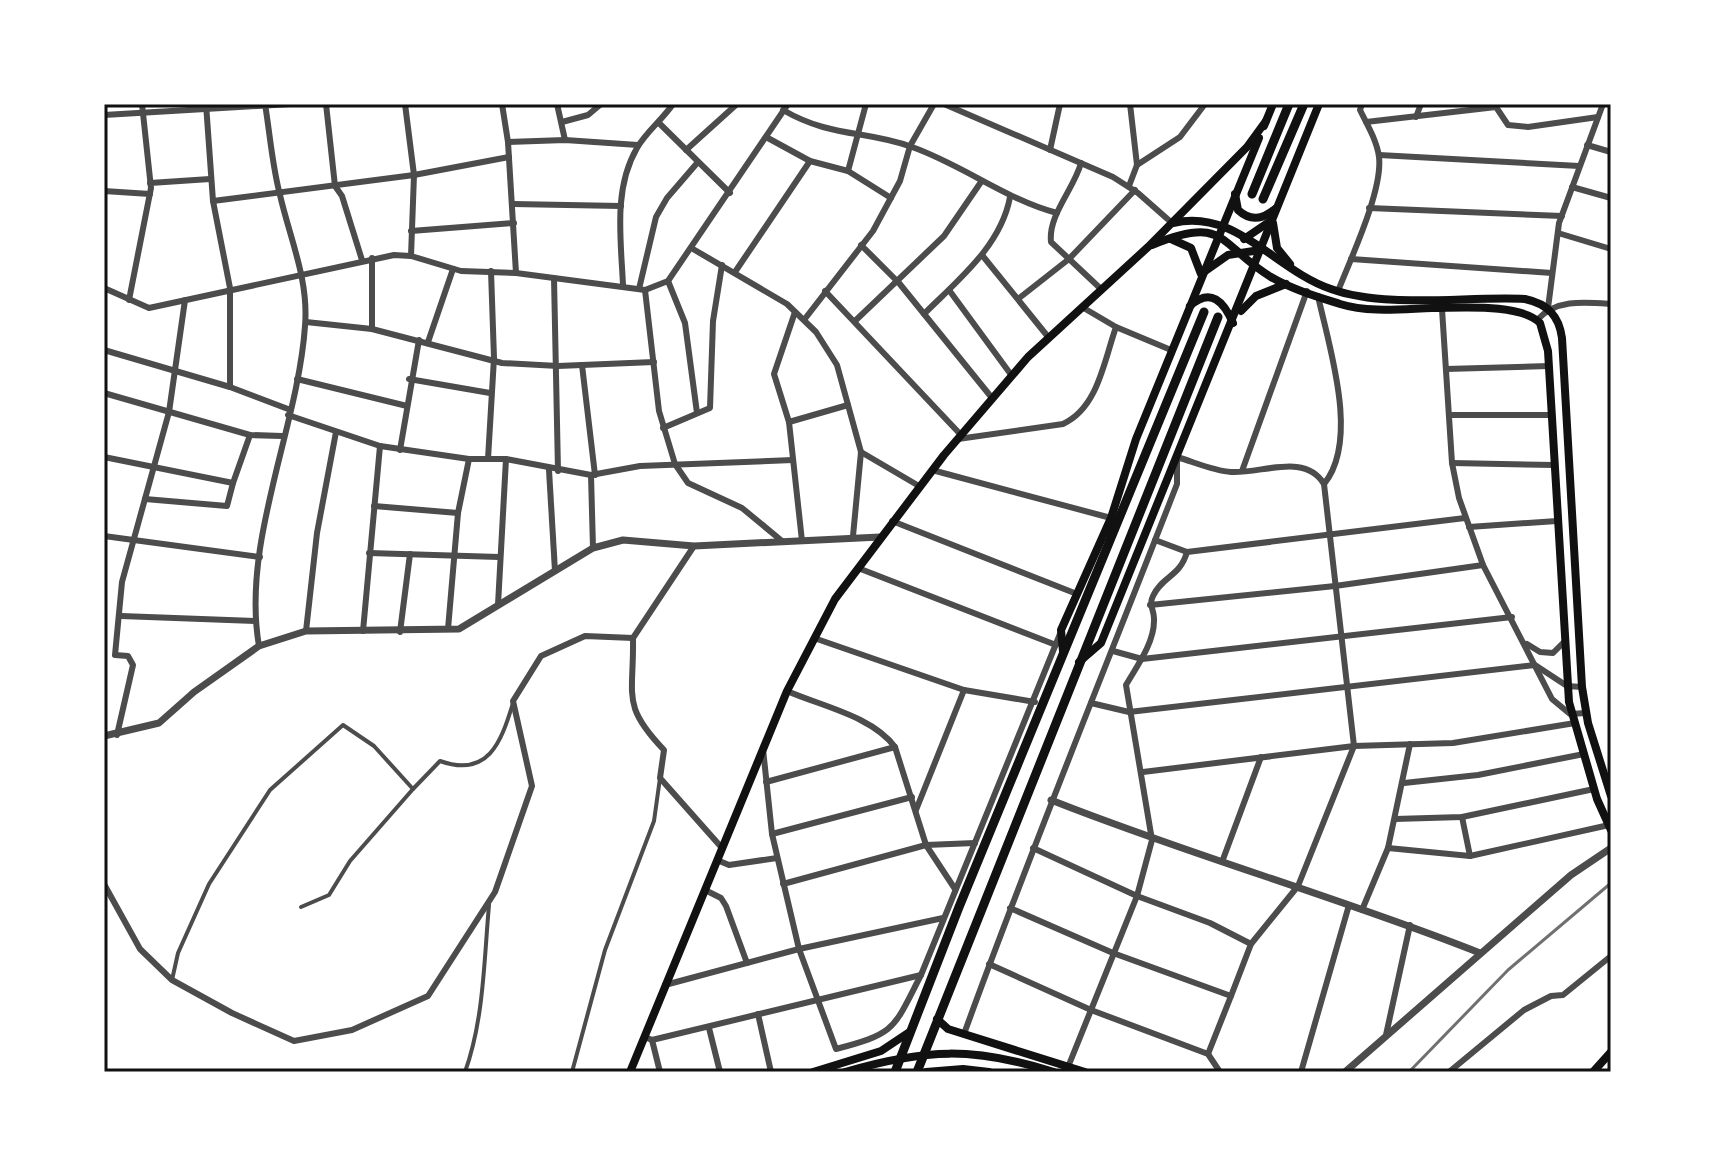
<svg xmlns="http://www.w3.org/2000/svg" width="1715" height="1176" font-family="'Source Sans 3',sans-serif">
  <rect width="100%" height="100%" fill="#fff"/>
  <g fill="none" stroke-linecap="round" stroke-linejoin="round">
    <g stroke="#4c4c4c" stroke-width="4">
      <path d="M301,907l28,-12 21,-34 63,-72"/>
      <path d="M172,980l6,-27 31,-69 61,-94 73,-65 31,21 39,43 27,-28c48,17 61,-18 73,-58"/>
      <path d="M465,1072c19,-53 19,-112 24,-167"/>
      <path d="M572,1072l33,-122 49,-129 6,-43"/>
    </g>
    <g stroke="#4c4c4c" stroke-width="6">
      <path d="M206,104l7,97 17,87v99"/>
      <path d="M326,104l9,82 7,10 20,64"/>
      <path d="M347,104h43"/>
      <path d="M405,104l9,71 -3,81"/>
      <path d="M502,104l6,38 8,131"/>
      <path d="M557,104l8,36"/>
      <path d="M944,104l169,73 25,16 34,30"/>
      <path d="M1496,107l12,18 20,2 70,-10"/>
      <path d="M783,110c48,28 83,20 129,37 51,18 93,52 145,66"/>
      <path d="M104,115l186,-11"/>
      <path d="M1416,117l5,-13"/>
      <path d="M562,122l26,-7 13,-11"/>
      <path d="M1366,122l130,-15"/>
      <path d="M659,123l71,70"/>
      <path d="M766,137l44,24 38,10 43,27"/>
      <path d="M508,142l57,-2 73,5"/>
      <path d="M1587,145l24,7"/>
      <path d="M686,150l51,-46"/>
      <path d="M1050,150l10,-46"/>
      <path d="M1379,155l200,11"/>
      <path d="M1081,163c-7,26 -33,52 -30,79l50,47"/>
      <path d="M1137,165l43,-28 25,-33"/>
      <path d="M848,171l18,-67"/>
      <path d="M150,183l60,-4"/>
      <path d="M1129,186l8,-21 -7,-61"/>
      <path d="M1572,187l39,11"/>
      <path d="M104,188v-73"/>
      <path d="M104,191l46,3"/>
      <path d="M213,201l201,-26 95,-18"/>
      <path d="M513,204l108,2"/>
      <path d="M1369,208l193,8"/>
      <path d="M411,231l103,-8"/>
      <path d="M1558,233l53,16"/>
      <path d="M861,245l38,38 93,115"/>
      <path d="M693,249l94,55 29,28 21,33 24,87 -8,84"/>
      <path d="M982,255l67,83"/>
      <path d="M372,258v71"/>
      <path d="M1351,259l201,14"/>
      <path d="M735,272l75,-111"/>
      <path d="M554,278l4,193"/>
      <path d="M668,281l17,42 12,90"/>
      <path d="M623,285c-2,-45 -10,-96 14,-137 9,-16 26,-29 36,-44"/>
      <path d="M104,288l45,20 245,-53 17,1 50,15 55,2 129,17 23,-9 120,-177"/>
      <path d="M639,289l17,-72 11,-19 31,-36"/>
      <path d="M645,290l14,121 16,53 13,19 54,25 40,33"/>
      <path d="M949,290l63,86"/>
      <path d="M825,291l136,144"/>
      <path d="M1338,291c13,-33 45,-101 41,-134 -2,-16 -12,-33 -19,-47l2,-6"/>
      <path d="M1318,296c11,51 42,144 6,188"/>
      <path d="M1018,299l51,-40 66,-69"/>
      <path d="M129,300l22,-112 -9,-84"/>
      <path d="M1082,307l34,20 55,23"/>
      <path d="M1548,308l11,-85 44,-119"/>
      <path d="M1442,309l10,154 7,35 24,67 69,134 18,15 16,-1"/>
      <path d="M795,312l-21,62 15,48 13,119"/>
      <path d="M924,314c34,-34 77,-68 86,-117"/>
      <path d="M804,320l69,-89 27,-50 10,-35 24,-42"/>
      <path d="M1537,320c19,-21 47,-18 74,-16"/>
      <path d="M855,321l89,-85 37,-54"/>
      <path d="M306,322l66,7 130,34 56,3 96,-4"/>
      <path d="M428,342l25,-73"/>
      <path d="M104,350l126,37 58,22"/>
      <path d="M582,365l13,110"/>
      <path d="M1446,369l103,-3"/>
      <path d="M297,379l110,27"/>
      <path d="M409,379l81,14"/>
      <path d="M104,393l146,42 32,1"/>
      <path d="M288,415l92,31 89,13h37l85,16 49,-9 153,-6"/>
      <path d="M1449,415h103"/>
      <path d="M789,422l59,-17"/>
      <path d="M663,428l47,-20 3,-87 9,-56"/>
      <path d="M958,439l105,-15c35,-16 41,-63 53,-97"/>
      <path d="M400,450l19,-110"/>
      <path d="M861,452l58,34"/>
      <path d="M104,457l129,26 17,-48"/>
      <path d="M488,459l6,-101 -3,-87"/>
      <path d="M1452,463l102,2"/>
      <path d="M549,470l6,101"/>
      <path d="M932,470l179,48"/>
      <path d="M1242,471l65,-180"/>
      <path d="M591,475l2,73"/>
      <path d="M145,499l82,7 6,-23"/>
      <path d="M374,506l84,7"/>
      <path d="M892,521l185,73"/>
      <path d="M1469,527l88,-6"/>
      <path d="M104,536l156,21"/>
      <path d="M1155,540l32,12 278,-34"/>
      <path d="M369,553l130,4"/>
      <path d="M858,568l198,77"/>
      <path d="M498,605l8,-146"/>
      <path d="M1150,605l185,-19 148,-21"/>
      <path d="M121,616l134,5"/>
      <path d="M448,629l10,-116 11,-54"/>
      <path d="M306,631l11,-98 19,-101"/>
      <path d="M363,631l17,-185"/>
      <path d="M400,632l10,-78"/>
      <path d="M633,638c1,59 -12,67 31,112l-4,28 62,70"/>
      <path d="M814,638l150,52 71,12"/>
      <path d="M1527,644l13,8 13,1 11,-11"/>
      <path d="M259,646c-18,-103 39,-218 46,-320 4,-46 -15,-87 -25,-131 -8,-30 -10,-61 -15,-91"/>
      <path d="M1113,651l29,8 370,-42"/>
      <path d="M787,691c34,15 85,25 108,56l31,98 29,44"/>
      <path d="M1091,703l38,9 406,-47 32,21 15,1"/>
      <path d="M117,735l16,-70 -5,-9 -13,-1 7,-73 47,-170 16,-112"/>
      <path d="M763,749l9,85 27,115 37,100c61,-16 57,-20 85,-74l139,-341"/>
      <path d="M1143,772l211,-26 99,-3 122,-20"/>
      <path d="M766,782l129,-35"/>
      <path d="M1404,783l74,-8 106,-21"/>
      <path d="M916,810l48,-120"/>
      <path d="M1462,817l8,39"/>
      <path d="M1395,819l67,-2 132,-28"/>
      <path d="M772,834l140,-37"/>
      <path d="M1033,848l104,48 73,27 41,21"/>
      <path d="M1388,848l82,8 139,-31"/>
      <path d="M717,860l12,5 48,-7"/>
      <path d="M1222,862l39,-105"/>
      <path d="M104,884l36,65 32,31 60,33 62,28 58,-11 76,-34 67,-104 37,-106 -19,-85 28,-45 44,-20 48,2 61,-92"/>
      <path d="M783,884l143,-39 49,-2"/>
      <path d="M705,890l16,8 5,8 21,57"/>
      <path d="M1362,910l26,-62 22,-104"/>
      <path d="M989,964l102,46 117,44 12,18"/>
      <path d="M665,985l134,-36 144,-31"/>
      <path d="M758,1014l13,58"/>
      <path d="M709,1028l11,44"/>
      <path d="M964,1034c67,-185 142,-367 213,-550v-27c17,5 37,14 54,15 30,2 74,-20 93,12l30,262 -56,140 -47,58 -20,52 -118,-43 -103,-45"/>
      <path d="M1386,1035l24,-110"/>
      <path d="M645,1037l7,3 269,-65"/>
      <path d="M652,1040l8,32"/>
      <path d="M1208,1054l23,-58"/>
      <path d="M1066,1072l71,-176 15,-56 -26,-155c11,-19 28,-42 28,-64 1,-11 -6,-15 -1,-25 9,-20 27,-19 34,-44"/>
      <path d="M1301,1072l48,-167"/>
      <path d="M1449,1072l75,-62 27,-14 12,-1 48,-39"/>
    </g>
    <g stroke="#4c4c4c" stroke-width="7">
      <path d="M104,736l55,-13 35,-31 65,-46 47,-15 153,-2 134,-81 30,-8 71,6 186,-9"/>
      <path d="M1051,800c141,56 288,97 429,153"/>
      <path d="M1345,1072l226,-197 40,-27"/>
    </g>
    <g stroke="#111" stroke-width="8">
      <path d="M1264,126l9,-22"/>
      <path d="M1235,194l3,16c12,11 24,10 37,-1"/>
      <path d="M1173,223c63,-15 102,47 158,66 56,20 134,7 194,10 23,5 34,17 37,39l20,349 6,36 23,73"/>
      <path d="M1273,223l4,25 13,16"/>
      <path d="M1171,239l20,9 10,26 27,-19 32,-5"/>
      <path d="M1244,239l25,-17"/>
      <path d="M1152,245c75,-31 66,0 119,32 20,12 47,20 69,27 29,9 62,5 92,4 28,0 88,-5 108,15l8,28 21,351 28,97 14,31"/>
      <path d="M1190,306c21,-19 34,-4 43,17"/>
      <path d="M1241,311l15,-15 30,-12"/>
      <path d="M1063,651l-2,-21 50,-112 25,-79 123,-301"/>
      <path d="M1079,662l22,-19 218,-539"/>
      <path d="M937,1019l11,10 137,43"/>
      <path d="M630,1072l157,-381 48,-92 109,-144 84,-98 120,-110 99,-100 19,-26"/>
      <path d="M813,1072l68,-21 27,-18"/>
      <path d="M845,1072c81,-24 129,-25 209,0"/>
      <path d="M926,1072l37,-3 26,3"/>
      <path d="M1593,1072l18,-20"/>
    </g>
    <g stroke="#111" stroke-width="9">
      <path d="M1252,194l37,-90"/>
      <path d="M1263,199l41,-95"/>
      <path d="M895,1072l64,-165 245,-595"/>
      <path d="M917,1072l301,-755"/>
    </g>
    <path stroke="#707070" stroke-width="3" d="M1409,1072l99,-102 103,-87"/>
  </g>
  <rect width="1715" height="1176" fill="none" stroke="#ffffff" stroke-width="212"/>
  <rect x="106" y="106" width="1503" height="964" fill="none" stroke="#111" stroke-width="3"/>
</svg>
